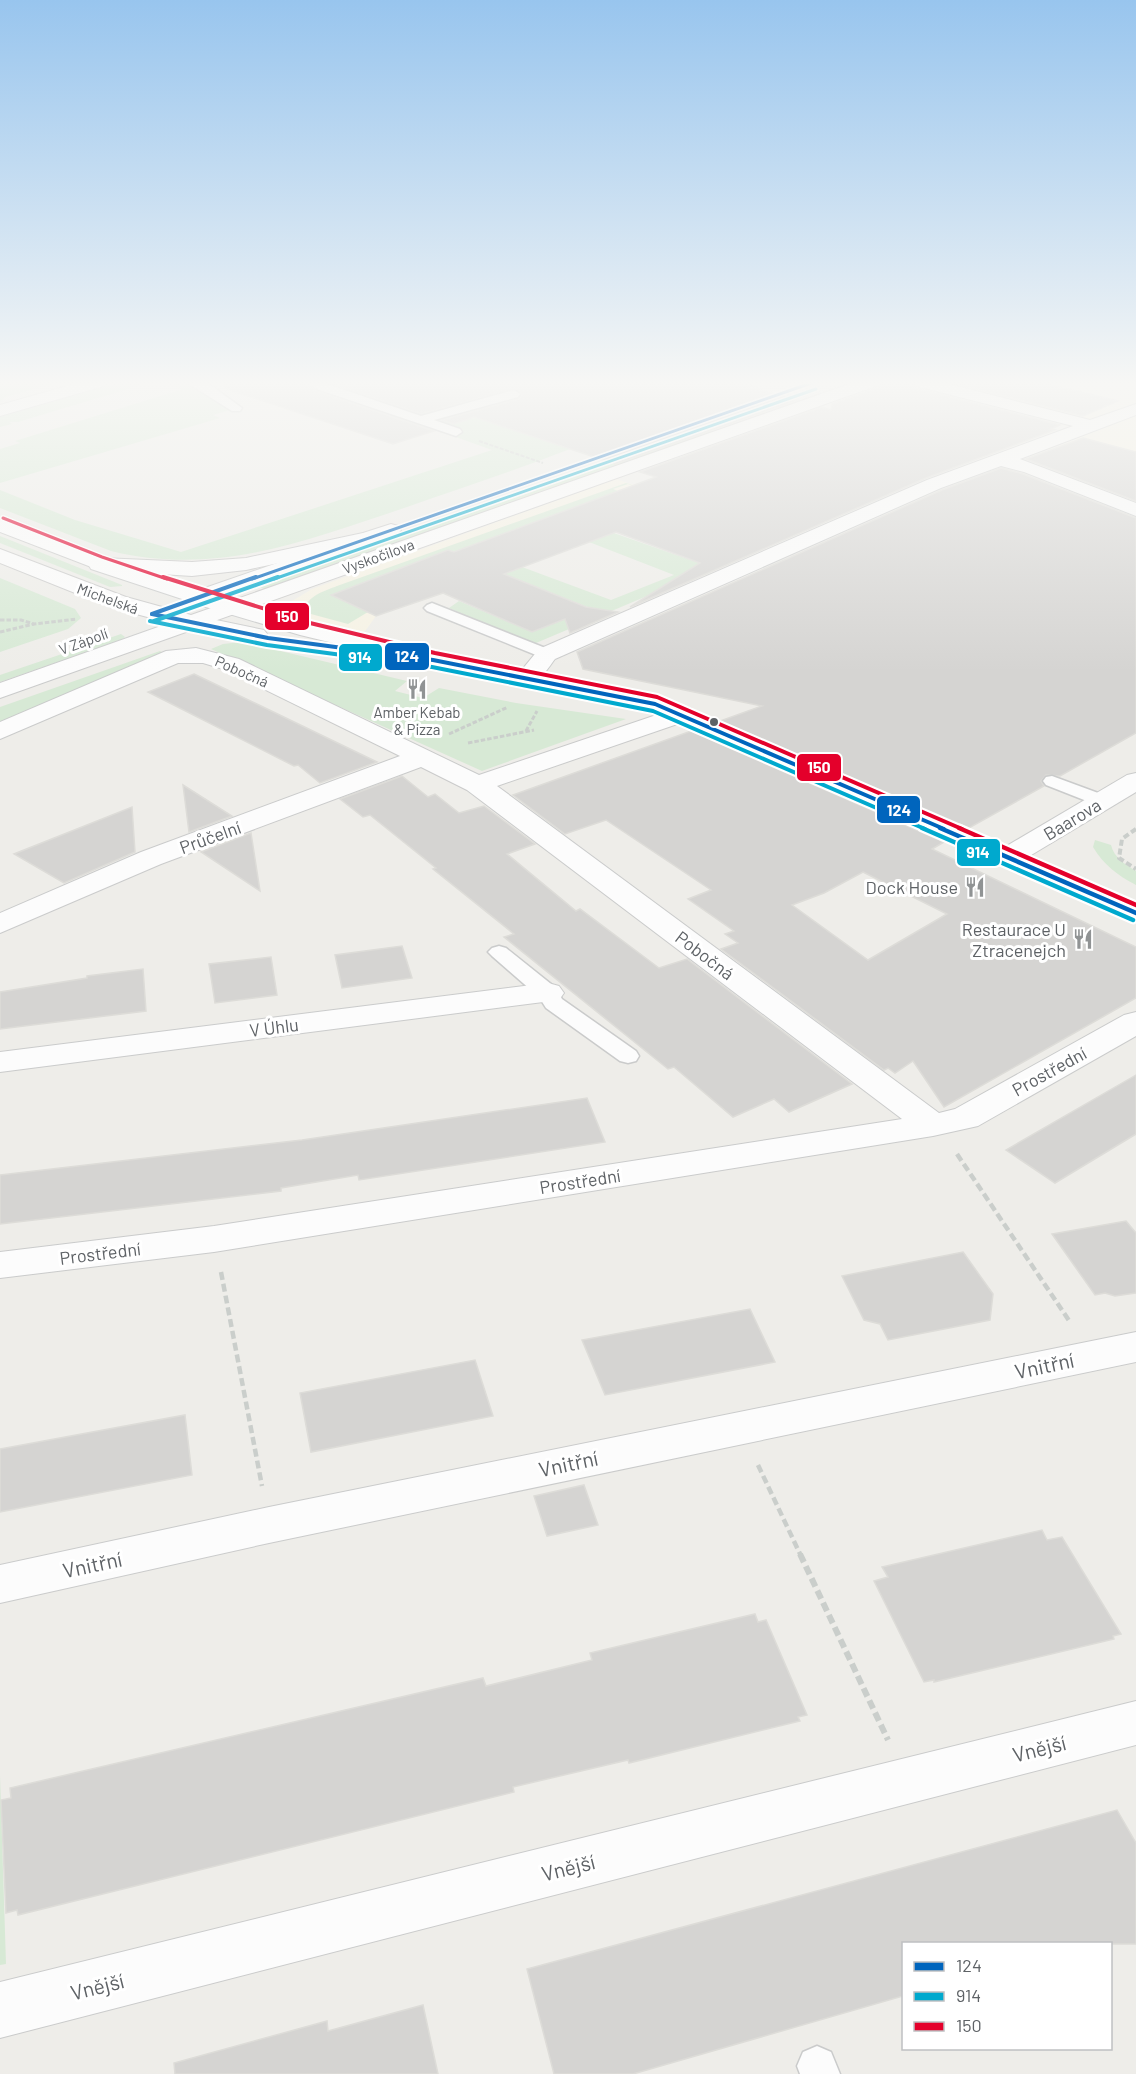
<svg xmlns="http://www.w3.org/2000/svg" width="1136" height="2074" font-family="Barlow,sans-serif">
  <rect width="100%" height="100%" fill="#eeede9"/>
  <g fill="#f6f2e4">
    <path d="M948,382h188v110l-106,-34 80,-33z"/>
    <path d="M616,479l68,23 -105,44 -69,16 -134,54 -13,18 -68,-16 -9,-7 1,-7 25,-15z"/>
  </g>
  <g fill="#d7e9d5">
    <path d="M0,382h46l7,2 -48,13 -5,5z"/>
    <path d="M121,382h30l-133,40h-9l3,2 -12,3v-10z"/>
    <path d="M160,382c33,0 44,10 70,28l-17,5 7,3 -220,65v-34l20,-6 -5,-2 168,-52z"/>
    <path d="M450,415h19l101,34c-54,21 -109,39 -163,58 -99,33 -190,70 -296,44l-111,-43v-18l75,30 106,32 311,-102 -50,-18 11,-3 -12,-9z"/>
    <path d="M710,428l2,4 -447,157 -9,-3z"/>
    <path d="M626,483l80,26 52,40 -222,94 -13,-3 -74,-32 10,-7 73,31 58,-24 -88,-35 20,-6 89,33 63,-25 -85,-33 22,-10 88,31 43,-16 -87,-53 -27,-10 -15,5 5,2 -159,63 -11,-4 -116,45 36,17 -20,12 -37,-10 -6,-6c4,-13 20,-17 32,-22z"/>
    <path d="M0,536l122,49v1l-12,1 -110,-44z"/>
    <path d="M0,578l75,31 6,9 -13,11 -68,23z"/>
    <path d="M121,634l4,3 -4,3 -121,42v-7z"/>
    <path d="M242,642l165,39 -12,10 28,7 16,-10 77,15 110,16 -144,52 -271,-122 12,-5z"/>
    <path d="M160,651l6,4 -166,72v-20z"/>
    <path d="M1095,840l16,5c3,13 14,19 25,26v14c-19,-10 -32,-20 -43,-38z"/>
    <path d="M0,1776l6,188 -6,1z"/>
  </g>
  <g fill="#d5d4d2" stroke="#dddcd8" stroke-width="1.5" fill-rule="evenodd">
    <path d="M225,382h80l11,9 118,40 -41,13 -169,-56z"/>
    <path d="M327,382h405l65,18 -182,64 -141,-47 -20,7 -12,-4 77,-21 3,-5 -7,-6 -94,26z"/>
    <path d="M881,382h31l3,6 145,37 -9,4 4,1 -129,48 -296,129 70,-44 -84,-31 -112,42 82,33 32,5 -48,21 -5,-14 -33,13 -89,-39 -67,23 -45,-21 117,-45 6,2 202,-75 -16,-5 182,-65 9,3 1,-6 45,-16z"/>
    <path d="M949,382h91l78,19 -35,15z"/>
    <path d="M1083,438l53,14v49l-110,-42z"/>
    <path d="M1001,468l22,6 113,44v215l-76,43 -14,-1 -5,6 3,5 -75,42 -249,-107 42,-15 -179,-37 -6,-17 365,-162z"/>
    <path d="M194,674l65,31 118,57 -57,21 -22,-18 -4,1 -146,-74z"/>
    <path d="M691,731l253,111 -12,7 204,98v51l-192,109 -31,-46 -18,12 -7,-5 -4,2 -163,-121 17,-6 -13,-9 9,-3 -46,-32 23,-9 -105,-70 -41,14 -52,-39zM863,872l84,42 -79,46 -76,-55 32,-12z"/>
    <path d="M402,776l26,21 7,-3 24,19 25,-7 51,38 -28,10 69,57 4,-2 79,59 28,-9 165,125 -63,28 -15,-13 -41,18 -59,-50 -6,2 -164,-132 10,-3 -81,-65 3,-1 -66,-53 -7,2 -23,-18z"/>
    <path d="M183,785l49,31 -43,16z"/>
    <path d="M132,807l3,45 -71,31 -50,-29z"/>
    <path d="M251,833l9,58 -59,-39z"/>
    <path d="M402,946l10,32 -70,10 -7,-33z"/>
    <path d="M271,957l6,38 -62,8 -6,-39z"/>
    <path d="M143,969l3,42 -146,18v-37l87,-14v-2z"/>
    <path d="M1136,1075v59l-81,49 -49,-33z"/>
    <path d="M587,1098l18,44 -246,38 -1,-5 -77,13v3l-281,33v-49l302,-35z"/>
    <path d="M1126,1221l10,12v60l-21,3 -10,-3 -10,2 -43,-61z"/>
    <path d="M963,1252l30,42 -3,26 -102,20 -8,-16 -16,-4 -22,-44z"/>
    <path d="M750,1309l25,53 -170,33 -23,-55z"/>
    <path d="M475,1360l18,56 -182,36 -11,-59z"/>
    <path d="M185,1415l7,60 -192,37v-63z"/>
    <path d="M584,1485l14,40 -51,11 -13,-40z"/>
    <path d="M1042,1530l5,10 15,-3 59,97 -8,2 1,3 -180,43v-2l-10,2 -50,-101 14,-4 -6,-10z"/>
    <path d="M755,1614l3,8 8,-2 41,95 -9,2 2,4 -171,42 -1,-3 -115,27 1,5 -496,123 -1,-5 -11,3 -5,-113 10,-2 -1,-10 473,-110 3,8 106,-26 -2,-7z"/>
    <path d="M1117,1810l19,33v101h-233v52l-270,78h-79l-27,-105z"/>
    <path d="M423,2005l15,69h-263l-1,-11 153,-42 1,10z"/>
  </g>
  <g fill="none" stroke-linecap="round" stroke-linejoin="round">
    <g stroke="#cacbcb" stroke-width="3">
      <g id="service">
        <path d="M186,382h20l36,26 -2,3h-8z"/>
        <path d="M307,382h14l100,34 93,-26 6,4 -2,3 -84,23 26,9 2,3 -6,4 -139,-47z"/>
        <path d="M432,603l121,48 2,3 -8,5 -6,-2 -114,-46 -3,-3 3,-3z"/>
        <path d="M1052,776l57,21 2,4 -2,4 -7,2 -56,-22 -3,-4 3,-4z"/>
        <path d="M499,946l7,2 50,40 6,11 74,52 3,5 -3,5 -8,2 -8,-2 -74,-53 -7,-11 -47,-41 -4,-4 4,-4z"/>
        <path d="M817,2046l14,6 9,22h-40l-3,-8 6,-14z"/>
      </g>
    </g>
    <g stroke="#cacbcb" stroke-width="2">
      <g id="minor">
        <path d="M81,382h26l-3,4 -104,30v-11z"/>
        <path d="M914,382h27l149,38 46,-16v11l-116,44 116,44v13l-112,-44 -23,-6 -60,22 -386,171c-10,13 -17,28 -36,23l-3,-5 23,-28 388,-169 146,-54 -157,-40z"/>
        <path d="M192,615l8,2 4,5 -4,5 -200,71v-15z"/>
        <path d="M196,648l43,11 240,116 195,-66 9,-3 9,3 4,5 -4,5 -195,67 442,327 16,-4 169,-94 12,-3v24l-158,90 -45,10 -719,116 -214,26v-26l214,-26 688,-107 -435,-329 -46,-23 -260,97 -161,69v-20l141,-61 259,-96 -177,-87 -20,-6h-25l-178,76v-17l166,-71z"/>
        <path d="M1136,773v19l-118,71 -10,3 -10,-3 -4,-6 4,-6 129,-76z"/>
        <path d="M548,983l11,3 5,7 -5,7 -559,72v-20z"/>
        <path d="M1136,1332v30l-867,181 -269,60v-38l269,-58z"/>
        <path d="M1136,1701v44l-1136,293v-56z"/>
      </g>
    </g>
    <g stroke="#cacbcb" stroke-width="2">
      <g id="tertiary">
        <path d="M364,533l7,2 4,4 -4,4 -150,54 93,28 119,28 231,46 472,203v20l-11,-3 -477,-209 -215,-43 -133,-32 -101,-30 -7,2 -8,-2 -2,-6 -91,-30 -3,-5 3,-5 8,-1 100,32z"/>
        <path d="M192,615l72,15 4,5 -4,5 -8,2 -72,-15 -4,-5 4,-5z"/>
      </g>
    </g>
    <g stroke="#c9c9c9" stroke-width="2">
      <g id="secondary">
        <path d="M855,382h24l-3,4 -684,243 -82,-22 -110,-44v-14l126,48 65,18z"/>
        <path d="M0,519l102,39 90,4 54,-4 117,-25 28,-9 7,2 3,4 -3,4 -30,10 -122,26 -54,6 -93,-6 -99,-38z"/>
      </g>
    </g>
    <g stroke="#cacecb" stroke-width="2" stroke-dasharray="4 1.5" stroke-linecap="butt">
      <path d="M738,382l20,5"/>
      <path d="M479,441l64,22"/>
    </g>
    <g stroke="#cacecb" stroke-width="3" stroke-dasharray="4.5 2" stroke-linecap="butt">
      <path d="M0,620h21l13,4 43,-5"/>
      <path d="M0,632l34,-8"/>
      <path d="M526,731l11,-20"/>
      <path d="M449,734l59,-27"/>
      <path d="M468,743l66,-13"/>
    </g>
    <path stroke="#cacecb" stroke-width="4" stroke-dasharray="6 3" stroke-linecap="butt" d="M1136,829l-14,10 -3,19 17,11"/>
    <g stroke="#cacecb" stroke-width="4.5" stroke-dasharray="8 4" stroke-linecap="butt">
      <path d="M957,1154l113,168"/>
      <path d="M221,1272l41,214"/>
      <path d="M758,1465l43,91"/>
    </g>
    <path stroke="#cacecb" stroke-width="6" stroke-dasharray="9 4.5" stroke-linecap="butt" d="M800,1554l88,186"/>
    <use href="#service" fill="#fcfcfc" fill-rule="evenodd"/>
    <use href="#minor" fill="#fcfcfc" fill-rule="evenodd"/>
    <use href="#tertiary" fill="#fcfcfc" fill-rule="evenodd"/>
    <use href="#secondary" fill="#fcfcfc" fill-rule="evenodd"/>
    <g stroke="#fff" stroke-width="6">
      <path id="bus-1-far2" d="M252,579l562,-197"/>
    </g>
    <g stroke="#fff" stroke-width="8">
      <g id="bus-1-far1">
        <path d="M152,614l116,24 165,22 222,44 289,125"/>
        <path d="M152,614l104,-37"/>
      </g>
    </g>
    <g stroke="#fff" stroke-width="9">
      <path id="bus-1" d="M940,828l196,85"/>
    </g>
    <g stroke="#fff" stroke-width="6">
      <path id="bus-2-far2" d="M274,579l542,-190"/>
    </g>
    <g stroke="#fff" stroke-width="8">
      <g id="bus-2-far1">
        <path d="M150,621l117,24 165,22 221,44 272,118"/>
        <path d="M154,621l124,-44"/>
      </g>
    </g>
    <g stroke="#fff" stroke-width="9">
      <path id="bus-2" d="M922,828l211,92"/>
    </g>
    <g stroke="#fff" stroke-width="6">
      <path id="bus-3-far2" d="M3,518l99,39 65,22"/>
    </g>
    <g stroke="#fff" stroke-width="8">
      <path id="bus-3-far1" d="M163,577l147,46 125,30 222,44 305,132"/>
    </g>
    <g stroke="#fff" stroke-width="9">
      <path id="bus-3" d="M959,828l177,77"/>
    </g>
    <use href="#bus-1-far2" stroke="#0065bd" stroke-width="3"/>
    <use href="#bus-1-far1" stroke="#0065bd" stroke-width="4"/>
    <use href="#bus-1" stroke="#0065bd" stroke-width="4.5"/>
    <use href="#bus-2-far2" stroke="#00a9ce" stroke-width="3"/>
    <use href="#bus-2-far1" stroke="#00a9ce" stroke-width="4"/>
    <use href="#bus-2" stroke="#00a9ce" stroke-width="4.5"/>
    <use href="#bus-3-far2" stroke="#e4002b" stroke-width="3"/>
    <use href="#bus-3-far1" stroke="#e4002b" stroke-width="4"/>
    <use href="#bus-3" stroke="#e4002b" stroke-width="4.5"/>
  </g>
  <linearGradient id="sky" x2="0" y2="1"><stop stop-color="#98c5ee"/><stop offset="0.57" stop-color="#f7f7f5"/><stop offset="1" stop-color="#f7f7f5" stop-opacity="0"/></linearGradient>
  <rect width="1136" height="672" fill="url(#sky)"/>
  <defs>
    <g id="restaurant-bare" transform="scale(1.62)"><path d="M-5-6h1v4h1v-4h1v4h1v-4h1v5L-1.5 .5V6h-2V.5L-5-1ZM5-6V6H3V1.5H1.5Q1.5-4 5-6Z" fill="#909394" stroke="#fff" stroke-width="2.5" paint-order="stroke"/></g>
  </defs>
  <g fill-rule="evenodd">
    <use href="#restaurant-bare" x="417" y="689"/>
    <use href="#restaurant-bare" x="975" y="887"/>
    <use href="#restaurant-bare" x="1083" y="939"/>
  </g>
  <circle fill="#5e6266" stroke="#fff" stroke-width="2" cx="714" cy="722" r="5"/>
  <g text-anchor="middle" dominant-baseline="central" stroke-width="6" stroke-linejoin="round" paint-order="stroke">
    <g font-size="15" fill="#5e6266" stroke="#fff">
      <text transform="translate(378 556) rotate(-20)">Vyskočilova</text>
      <text transform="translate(108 598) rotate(20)">Michelská</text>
      <text transform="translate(83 641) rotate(-20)">V Zápolí</text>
      <text transform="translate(242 671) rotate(24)">Pobočná</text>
    </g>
    <g font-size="15" fill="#5e6266" stroke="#fff">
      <text x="417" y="712">Amber Kebab<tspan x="417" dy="17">&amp; Pizza</tspan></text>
    </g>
    <g font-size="18" fill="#5e6266" stroke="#fff">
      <text transform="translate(1072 819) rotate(-31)">Baarova</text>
      <text transform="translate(210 837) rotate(-20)">Průčelní</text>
      <text transform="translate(705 955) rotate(37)">Pobočná</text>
      <text transform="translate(274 1027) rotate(-7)">V Úhlu</text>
      <text transform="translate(1049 1071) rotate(-29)">Prostřední</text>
      <text transform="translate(580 1181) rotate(-9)">Prostřední</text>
      <text transform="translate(100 1253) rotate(-7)">Prostřední</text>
    </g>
    <g font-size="18" fill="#5e6266" stroke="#fff" text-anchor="end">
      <text x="958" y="887">Dock House</text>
      <text x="1066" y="929">Restaurace U<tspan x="1066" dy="21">Ztracenejch</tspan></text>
    </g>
    <g font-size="21" fill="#5e6266" stroke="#fff">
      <text transform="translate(1044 1365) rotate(-12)">Vnitřní</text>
      <text transform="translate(568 1463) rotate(-12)">Vnitřní</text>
      <text transform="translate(92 1564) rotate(-12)">Vnitřní</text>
      <text transform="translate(1039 1748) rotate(-14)">Vnější</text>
      <text transform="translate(568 1867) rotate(-14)">Vnější</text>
      <text transform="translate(97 1986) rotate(-14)">Vnější</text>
    </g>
  </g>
  <g stroke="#fff" stroke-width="2">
    <rect x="264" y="602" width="46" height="29" rx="6" fill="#e4002b"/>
    <rect x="384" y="642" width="46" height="29" rx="6" fill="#0065bd"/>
    <rect x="338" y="643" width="45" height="29" rx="6" fill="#00a9ce"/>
    <rect x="796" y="753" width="46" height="29" rx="6" fill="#e4002b"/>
    <rect x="876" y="795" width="45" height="29" rx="6" fill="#0065bd"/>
    <rect x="956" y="838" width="45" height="29" rx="6" fill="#00a9ce"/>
  </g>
  <g font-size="16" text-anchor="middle" font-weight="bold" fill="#fff">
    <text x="287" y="622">150</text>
    <text x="407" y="662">124</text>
    <text x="360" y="663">914</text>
    <text x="819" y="773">150</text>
    <text x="899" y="816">124</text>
    <text x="978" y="858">914</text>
  </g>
  <rect x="902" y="1942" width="210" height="108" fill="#ffffff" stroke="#bfc0c2" stroke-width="1.5"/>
  <rect x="914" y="1962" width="30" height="9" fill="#0065bd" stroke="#bfc0c2" stroke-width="1.5"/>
  <text x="956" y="1972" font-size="18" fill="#5e6266">124</text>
  <rect x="914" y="1992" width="30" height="9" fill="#00a9ce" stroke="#bfc0c2" stroke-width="1.5"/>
  <text x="956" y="2002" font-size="18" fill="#5e6266">914</text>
  <rect x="914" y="2022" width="30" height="9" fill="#e4002b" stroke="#bfc0c2" stroke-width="1.5"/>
  <text x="956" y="2032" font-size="18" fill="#5e6266">150</text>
</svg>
